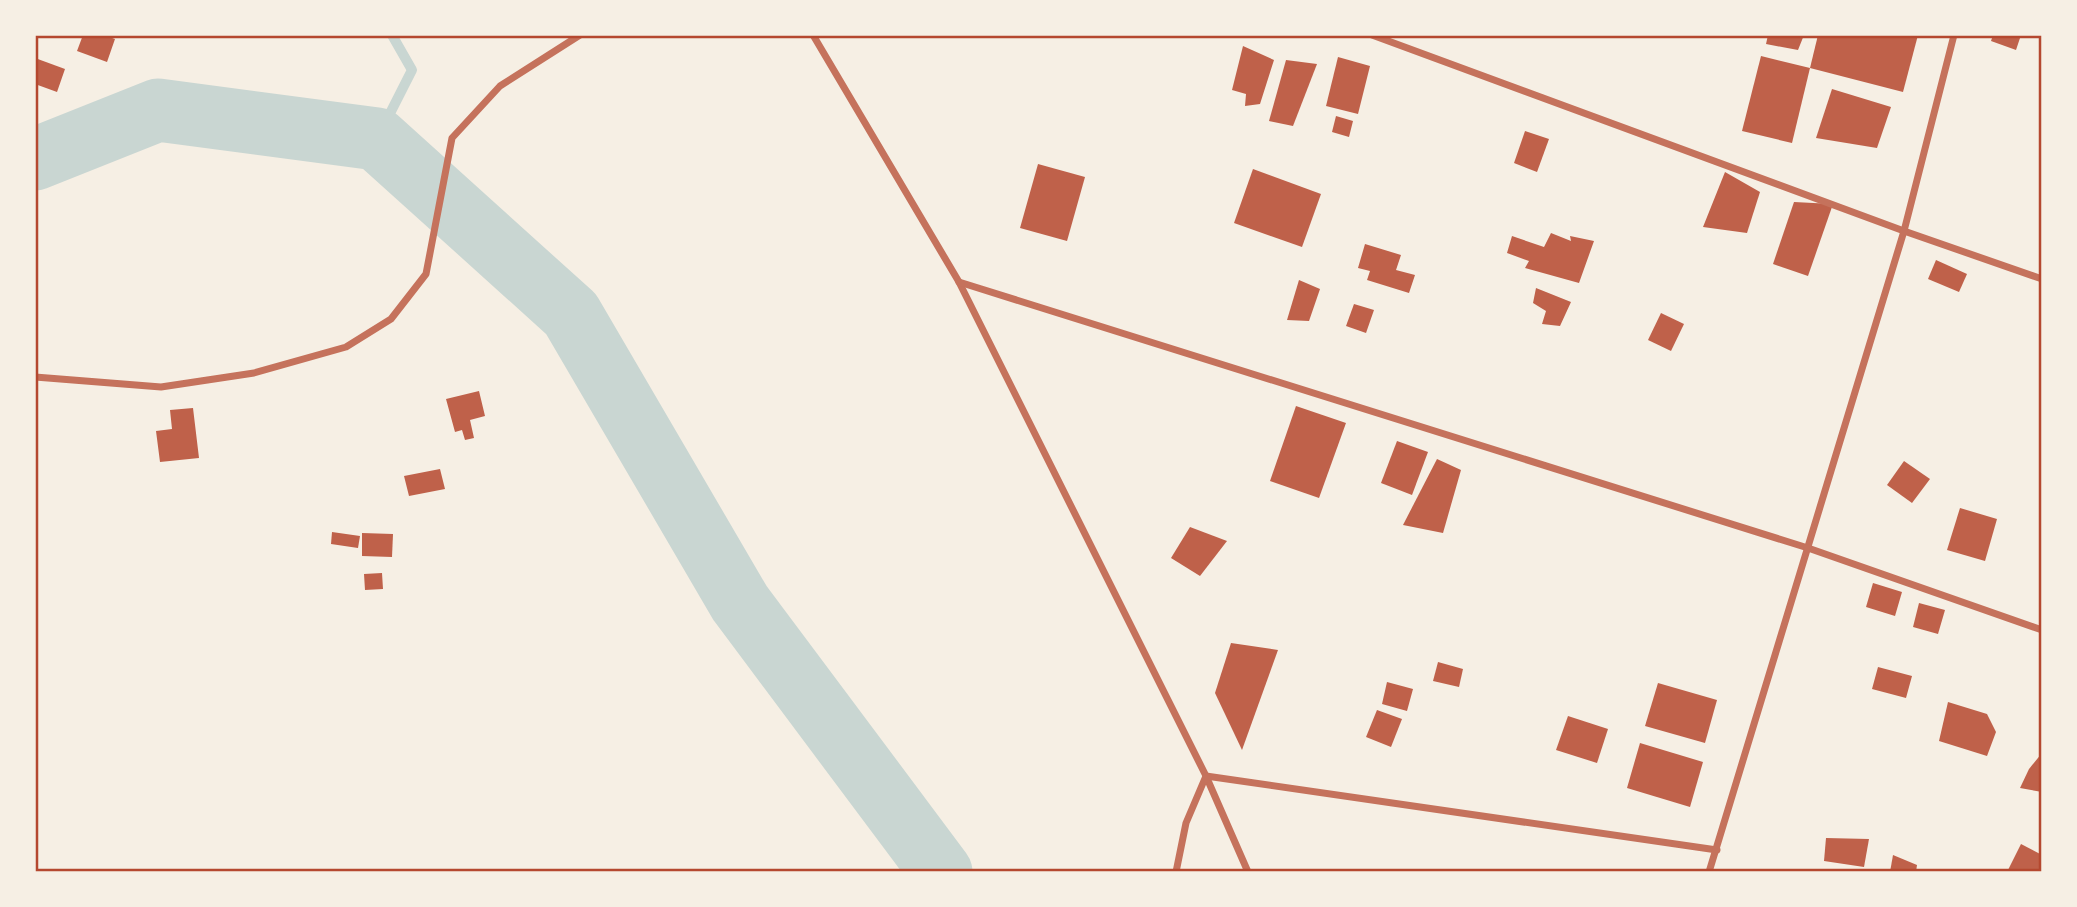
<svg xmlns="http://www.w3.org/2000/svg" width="2077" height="907" font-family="'Fira Sans',sans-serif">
  <rect width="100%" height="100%" fill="#f6efe4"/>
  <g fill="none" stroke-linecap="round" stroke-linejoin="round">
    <path stroke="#c9d6d2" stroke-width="10" d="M377,139l35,-69 -20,-35"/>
    <path stroke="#c9d6d2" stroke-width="63" d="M35,159l123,-49 219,29 194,175 169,289 201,269"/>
  </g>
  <g fill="#bf614a">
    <path d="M83,35h21l11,4 -8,23 -30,-11z"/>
    <path d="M1768,35h36l-6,15 -32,-6z"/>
    <path d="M1818,35h100l-15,57 -93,-24z"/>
    <path d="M1993,35h28l-5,15 -25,-9z"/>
    <path d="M1243,46l31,14 -14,44 -15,2 1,-12 -14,-4z"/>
    <path d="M1761,56l49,12 -18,75 -50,-12z"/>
    <path d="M1338,57l32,9 -12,48 -32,-8z"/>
    <path d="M35,58l30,11 -8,23 -22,-8z"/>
    <path d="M1286,60l31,4 -24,62 -24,-5z"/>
    <path d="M1832,89l59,18 -14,41 -61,-10z"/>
    <path d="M1336,116l17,5 -4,16 -17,-5z"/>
    <path d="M1525,131l24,8 -12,33 -23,-9z"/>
    <path d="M1038,164l47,13 -18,64 -47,-13z"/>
    <path d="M1253,169l68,25 -19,53 -68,-24z"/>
    <path d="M1725,172l35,20 -13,41 -44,-6z"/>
    <path d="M1794,202l39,2 -25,72 -35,-12z"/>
    <path d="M1551,233l20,8 -1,-5 24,5 -15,42 -54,-15 4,-7 -22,-8 5,-17 32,11z"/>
    <path d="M1365,244l36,11 -5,15 19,5 -6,18 -42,-13 3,-9 -12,-3z"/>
    <path d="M1936,260l31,14 -8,18 -31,-13z"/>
    <path d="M1299,280l21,9 -11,32 -22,-1z"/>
    <path d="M1536,288l35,14 -11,24 -18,-2 4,-13 -13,-8z"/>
    <path d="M1354,304l20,6 -8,23 -20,-7z"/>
    <path d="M1661,313l23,11 -13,27 -23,-11z"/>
    <path d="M479,391l6,25 -15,4 4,18 -9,2 -3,-10 -7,2 -9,-33z"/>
    <path d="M1296,406l50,17 -27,75 -49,-17z"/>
    <path d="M193,408l6,50 -39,4 -4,-31 16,-2 -2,-19z"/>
    <path d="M1397,441l31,11 -16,43 -31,-12z"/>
    <path d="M1437,459l24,11 -18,63 -40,-8z"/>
    <path d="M1904,461l26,18 -18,24 -25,-18z"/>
    <path d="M440,469l5,20 -36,7 -5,-20z"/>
    <path d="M1960,508l37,11 -12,42 -38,-11z"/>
    <path d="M1190,527l37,14 -27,35 -29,-18z"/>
    <path d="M332,532l28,4 -2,12 -27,-4z"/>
    <path d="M362,533l31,1 -1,23 -30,-1z"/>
    <path d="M382,573l1,16 -18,1 -1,-16z"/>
    <path d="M1873,583l29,9 -7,24 -29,-9z"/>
    <path d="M1919,603l26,7 -7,24 -25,-7z"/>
    <path d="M1231,643l47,7 -36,100 -27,-57z"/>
    <path d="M1438,662l25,7 -4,18 -26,-6z"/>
    <path d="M1878,667l34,9 -6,22 -34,-9z"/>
    <path d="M1387,682l26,7 -6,22 -25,-7z"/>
    <path d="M1658,683l59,17 -12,43 -60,-17z"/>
    <path d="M1948,702l39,12 9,18 -9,24 -48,-15z"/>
    <path d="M1377,710l25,9 -11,28 -25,-10z"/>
    <path d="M1568,716l40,13 -11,34 -41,-13z"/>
    <path d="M1640,743l63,19 -13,45 -63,-19z"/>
    <path d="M2042,753v39l-22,-4 9,-19z"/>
    <path d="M1826,838l43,1 -5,28 -40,-6z"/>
    <path d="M2021,844l21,11v11l-3,6h-32z"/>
    <path d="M1893,855l24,10 -1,7h-26z"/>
  </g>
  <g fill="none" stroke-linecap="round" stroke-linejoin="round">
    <g stroke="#c5725c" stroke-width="7">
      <path d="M813,35l146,247 247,494 42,96"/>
      <path d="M1372,35l532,196 138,48"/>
      <path d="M959,282l849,266 234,82"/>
      <path d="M35,377l126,10 93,-14 92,-26 45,-28 35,-45 26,-136 48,-52 80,-51"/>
      <path d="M1176,872l10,-49 20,-47 511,74"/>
      <path d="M1709,872l195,-641 50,-196"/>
    </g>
  </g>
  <rect width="2077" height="907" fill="none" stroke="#f6efe4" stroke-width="74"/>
  <rect x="37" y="37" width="2003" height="833" fill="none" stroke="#b5482f" stroke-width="2.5"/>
</svg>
